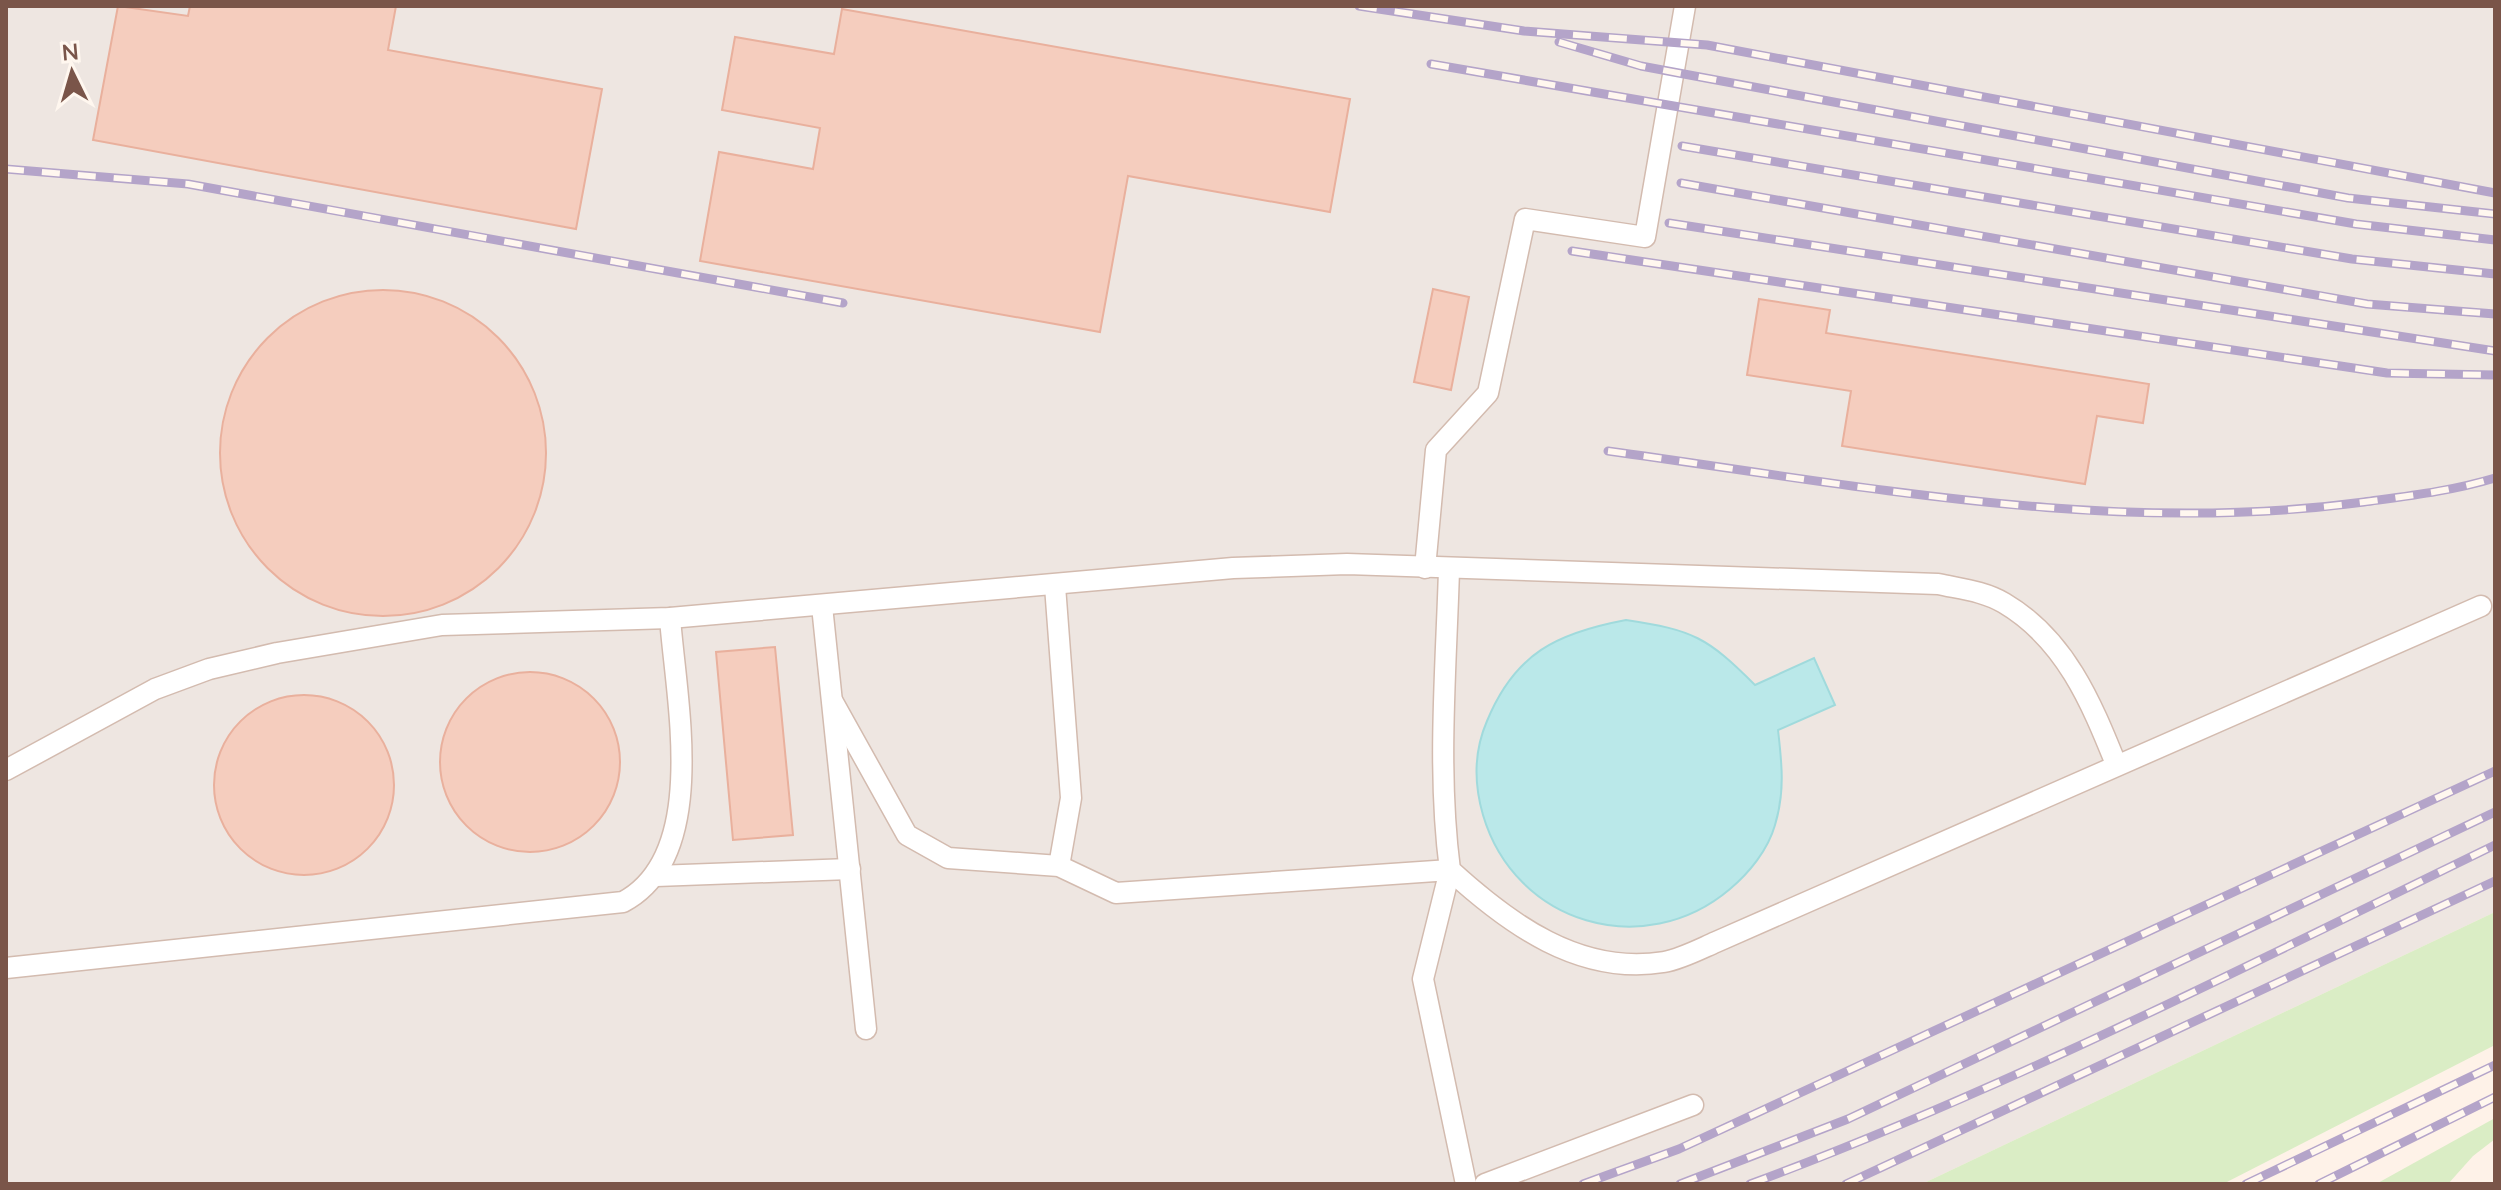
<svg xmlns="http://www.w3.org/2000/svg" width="2501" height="1190" font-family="Lato,sans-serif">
  <rect width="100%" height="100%" fill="#fef2e8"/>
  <path fill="#eee6e1" d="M6,6h2489v906l-573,272h-1916z"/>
  <g fill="#daedc5">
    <path d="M2495,912v133l-272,139h-301z"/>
    <path d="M2495,1118v21l-22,17 -25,28h-72z"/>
  </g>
  <path fill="#bae8e9" stroke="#a0dadc" stroke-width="2" d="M1626,620c67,10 81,17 129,65l59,-27 21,47 -57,25c4,34 7,62 -3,95 -7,25 -26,48 -45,64 -86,73 -215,35 -247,-74 -9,-31 -9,-64 4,-94 28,-68 70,-88 139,-101z"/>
  <g fill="#f5cdbe" stroke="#e9b09d" stroke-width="2">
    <path d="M118,6l70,10 2,-10h206l-8,44 214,39 -26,140 -483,-89z"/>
    <path d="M842,9l508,90 -20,113 -202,-36 -28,156 -400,-71 19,-109 94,17 7,-41 -98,-18 13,-73 99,17z"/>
    <path d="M1433,289l36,8 -18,93 -37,-8z"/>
    <circle cx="383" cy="453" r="163"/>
    <path d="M1759,299l71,11 -4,23 323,51 -6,39 -46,-7 -12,68 -243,-38 9,-55 -104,-16z"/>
    <path d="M775,647l18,188 -60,5 -17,-188z"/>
    <circle cx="530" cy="762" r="90"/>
    <circle cx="304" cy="785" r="90"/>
  </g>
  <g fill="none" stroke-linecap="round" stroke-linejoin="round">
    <g stroke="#d3bbaf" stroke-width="23">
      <g id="lane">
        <path d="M1425,568l11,-118 52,-57 37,-174 120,18 40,-231"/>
        <path d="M1449,570c-3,100 -12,201 1,300 59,54 130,106 214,92 17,-3 36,-13 52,-20l765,-336"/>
        <path d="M1055,586l16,212 -12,68"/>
        <path d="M822,606l44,423"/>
        <path d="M833,702l74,133 41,23 111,8 57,27 334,-23 -27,109 43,205"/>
        <path d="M6,770l149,-81 54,-20 68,-16 165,-28 228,-7 563,-50 114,-4 591,20c23,5 46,7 66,19 61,36 87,99 112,161"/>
        <path d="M656,876l194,-7"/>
        <path d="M6,968l617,-66c87,-46 53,-202 47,-284"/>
        <path d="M1485,1184l208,-79"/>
      </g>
    </g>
    <use href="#lane" stroke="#fff" stroke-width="20"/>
    <g stroke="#b4a4c9" stroke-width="9">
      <g id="rail">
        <path d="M1359,6l165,25 183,14 788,148"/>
        <path d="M1559,42l82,24 707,132 147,16"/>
        <path d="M1431,64l925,160 139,16"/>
        <path d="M1682,146l670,113 143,15"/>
        <path d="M6,169l182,15 655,119"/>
        <path d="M1681,183l686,121 128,10"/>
        <path d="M1669,223l826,128"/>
        <path d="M1572,251l815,122 108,2"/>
        <path d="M1608,451c250,34 503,85 756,51 44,-6 88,-11 131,-24"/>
        <path d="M1583,1184l96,-35 816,-378"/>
        <path d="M1680,1184l168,-65 647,-307"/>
        <path d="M1750,1184c255,-94 500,-220 745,-339"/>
        <path d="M1846,1184l649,-303"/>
        <path d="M2246,1184l249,-119"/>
        <path d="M2319,1184l176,-87"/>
      </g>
    </g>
    <use href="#rail" stroke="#fff7ef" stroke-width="6" stroke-dasharray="18" stroke-linecap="butt"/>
  </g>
  <rect width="2501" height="1190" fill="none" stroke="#7a5549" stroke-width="16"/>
  <g transform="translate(72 72) rotate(355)" stroke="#fff7ef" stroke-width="6" paint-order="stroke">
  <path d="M0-6L14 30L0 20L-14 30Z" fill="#7a5549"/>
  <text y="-12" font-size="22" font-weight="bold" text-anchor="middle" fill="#7a5549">N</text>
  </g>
</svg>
